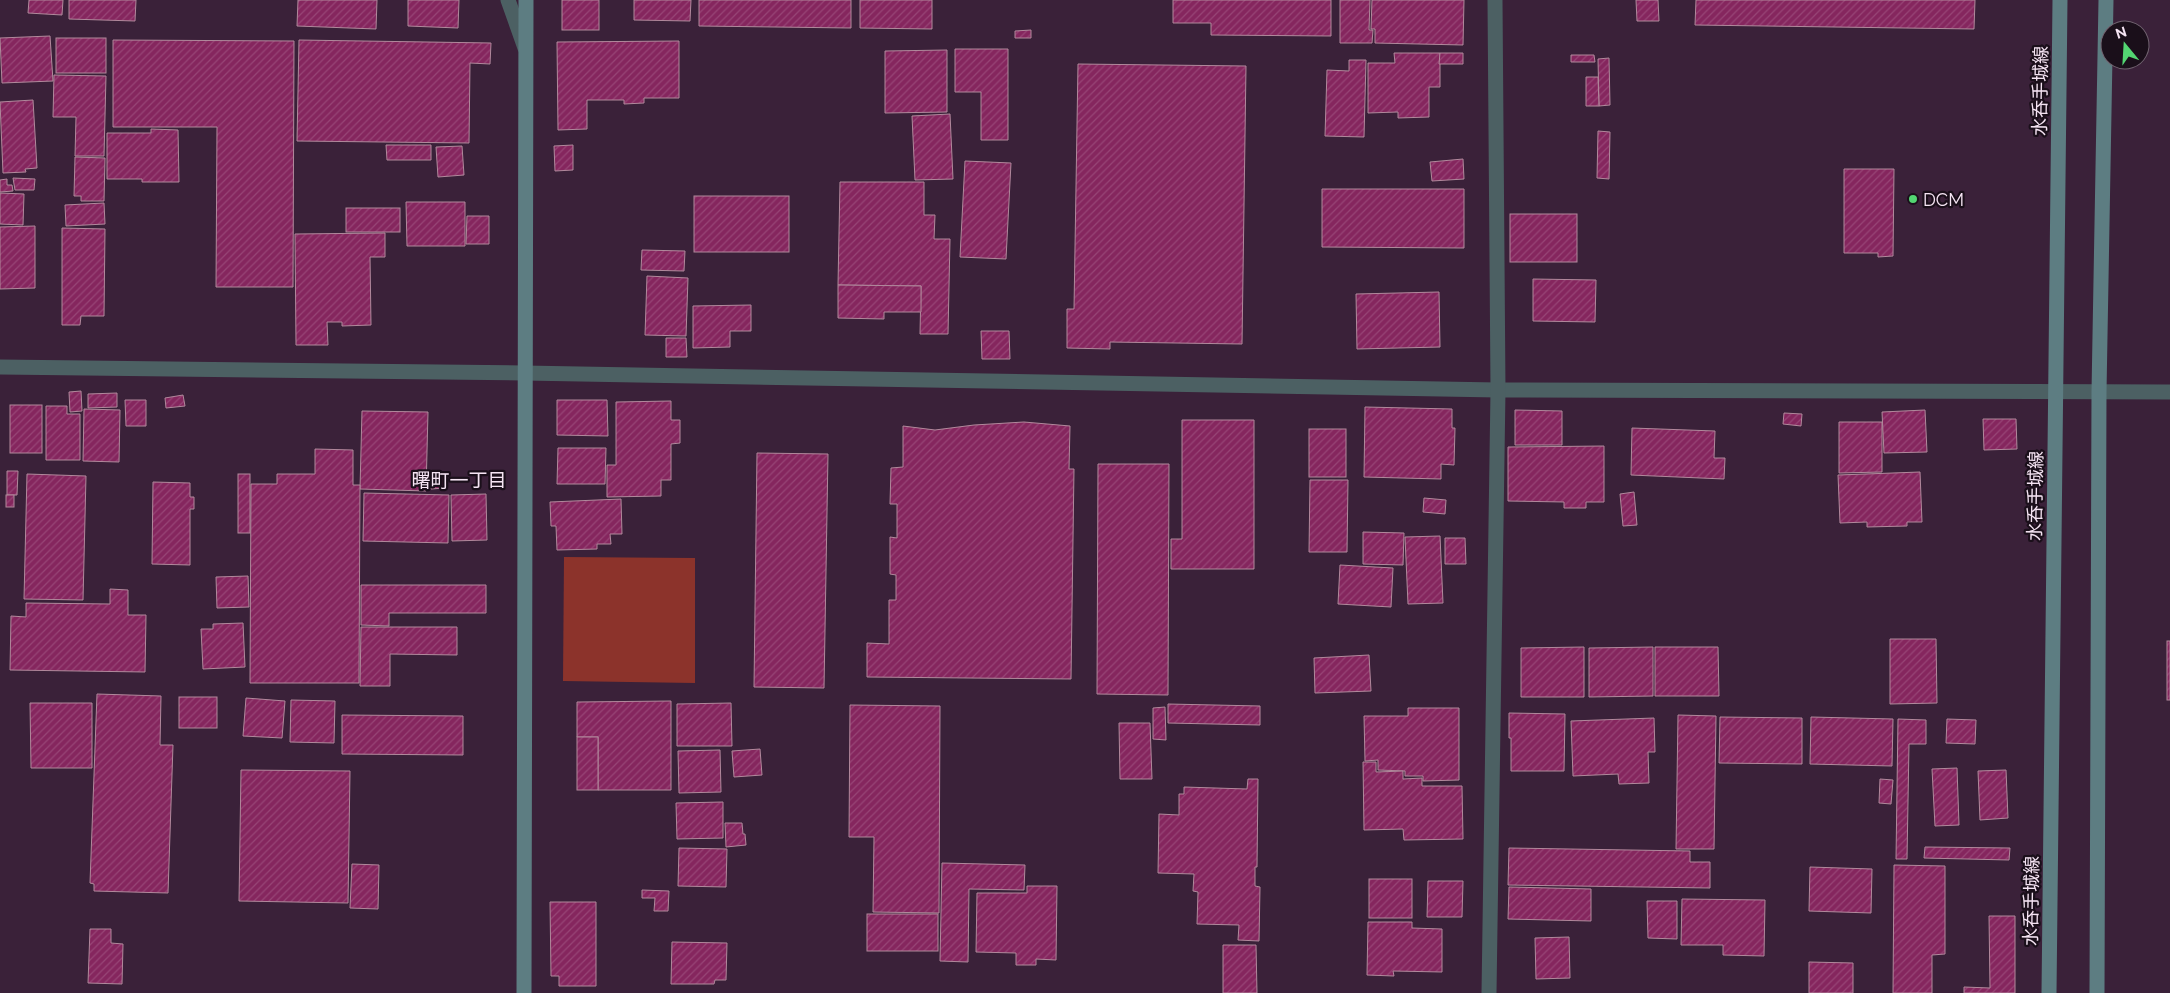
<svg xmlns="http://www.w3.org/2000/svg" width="2170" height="993" font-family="Raleway,'Noto Sans JP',sans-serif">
  <defs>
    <pattern id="building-hatch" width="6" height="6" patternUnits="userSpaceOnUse" patternTransform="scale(1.25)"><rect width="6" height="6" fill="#85265e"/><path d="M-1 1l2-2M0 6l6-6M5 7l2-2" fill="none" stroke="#974576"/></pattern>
  </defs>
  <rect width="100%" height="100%" fill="#3a2139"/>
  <path fill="#8c332b" d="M564,557l131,1v125l-132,-2z"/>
  <g fill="url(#building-hatch)" stroke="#b1899c">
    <path d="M29,0h34l-1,15 -34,-2z"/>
    <path d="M69,0h67l-1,21 -66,-2z"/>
    <path d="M298,0h79l-1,29 -79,-3z"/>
    <path d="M408,0h51l-1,28 -50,-2z"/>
    <rect x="562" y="0" width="37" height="30"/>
    <path d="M634,0h57l-1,21 -56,-1z"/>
    <path d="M699,0h152v28l-152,-2z"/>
    <path d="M860,0h72v29l-72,-1z"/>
    <path d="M1173,0h158v36l-120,-1v-12h-38z"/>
    <path d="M1340,0h30l-1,30h4l-1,13h-32z"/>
    <path d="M1372,0h92l-1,45 -88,-2v-14h-4z"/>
    <path d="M1636,0h22l1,21h-22z"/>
    <path d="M1696,0h279l-1,29 -279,-4z"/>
    <path d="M1031,30v8h-16v-7z"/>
    <path d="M50,36l3,45 -51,2 -2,-45z"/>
    <rect x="56" y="38" width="50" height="35"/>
    <path d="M113,40l181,1 -1,246h-77l1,-160h-104z"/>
    <path d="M299,40l192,3 -1,21 -20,-1 -1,80 -172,-2z"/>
    <path d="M679,41v57h-35v5l-20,1v-4h-37v29l-29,1 -1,-88z"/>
    <path d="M955,49h53v91h-27v-48h-26z"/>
    <path d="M947,50v62l-62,1v-62z"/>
    <path d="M1394,53h46v34h-11v30l-31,1v-6l-30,1v-50h27z"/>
    <path d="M1440,53h23v11h-24z"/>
    <path d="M1571,55h23l1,7h-24z"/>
    <path d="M1609,58l1,47 -11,1 -1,-47z"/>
    <path d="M1349,60h17l-2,77 -39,-1 2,-66 22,1z"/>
    <path d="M1078,64l168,2 -4,278 -132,-2v7l-43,-1v-39h7z"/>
    <path d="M54,75l52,1 -2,80h-29l1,-39h-23z"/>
    <path d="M1586,77h12l1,29h-13z"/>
    <path d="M33,100l4,68 -12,1 1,3 -23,1 -3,-71z"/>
    <path d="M950,114l3,65 -38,1 -3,-64z"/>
    <path d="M151,129l27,1 1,52h-37v-3h-35v-46h44z"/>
    <path d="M1598,131l12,1 -1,47 -12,-1z"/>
    <path d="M386,145h45v15h-44z"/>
    <path d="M573,145v25l-18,1 -1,-25z"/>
    <path d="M462,146l2,29 -26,2 -2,-30z"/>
    <path d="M75,157l30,1 -1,43h-23v-5h-7z"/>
    <path d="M1463,159l1,20 -32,2 -2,-19z"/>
    <path d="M965,161l46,2 -5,96 -46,-2z"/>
    <path d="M1844,169h50l-1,87 -15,1v-4h-34z"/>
    <path d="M13,178l22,1 -1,11h-19z"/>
    <path d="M7,179v6h5l1,6 -13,1v-12z"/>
    <path d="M840,182h84v33h11l-1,24h16l-2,95h-28l1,-48 -83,-1z"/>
    <path d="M1322,189h142v59l-142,-1z"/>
    <path d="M0,193l24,1 -1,31 -23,-1z"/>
    <rect x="694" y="196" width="95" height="56"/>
    <path d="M406,202h59v44h-58z"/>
    <path d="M104,203l1,21 -39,2 -1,-21z"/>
    <rect x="346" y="208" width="54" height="24"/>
    <rect x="1510" y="214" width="67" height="48"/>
    <path d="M467,216h22v28h-23z"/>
    <path d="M35,226v62l-35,1v-62z"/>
    <path d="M62,228l43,1 -1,87h-23l-1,9h-18z"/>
    <path d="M385,233v24h-15l1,68 -29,1v-4h-15l1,23h-32l-1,-111z"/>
    <path d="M642,250l43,1 -1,20 -43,-1z"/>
    <path d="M647,276l41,2 -2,58 -41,-1z"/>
    <path d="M1533,279l63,1 -1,42 -62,-1z"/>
    <path d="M838,285l83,1v26h-37v7l-46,-1z"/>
    <path d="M1439,292l1,55 -83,2 -1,-55z"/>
    <path d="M751,305v26h-21v16l-37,1v-42z"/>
    <path d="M981,331h28l1,28h-28z"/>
    <path d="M666,338h20l1,19h-21z"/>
    <path d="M81,391l1,20 -12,1 -1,-20z"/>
    <path d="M117,393v14l-29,1v-14z"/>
    <path d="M183,395l2,11 -19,2 -1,-10z"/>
    <path d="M125,400h21v26h-20z"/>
    <path d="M557,400h50l1,36 -51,-1z"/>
    <path d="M671,401v19h9v23l-9,1v36h-10v16l-54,1v-32h9v-63z"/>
    <rect x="10" y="405" width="32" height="48"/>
    <path d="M46,406h21v8h13v46h-34z"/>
    <path d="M1365,407l87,2v19h3l-1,37 -13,-1v15l-77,-2z"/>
    <path d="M84,409l36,1 -1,52 -36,-1z"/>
    <path d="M1515,410l47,1v34h-47z"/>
    <path d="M1925,410l2,42 -43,1 -2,-41z"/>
    <path d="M362,411l66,1 -2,79 -66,-2z"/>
    <path d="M1784,413l18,1 -1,12 -18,-2z"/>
    <path d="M1983,419h33l1,30 -33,1z"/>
    <path d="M1182,420h72v149h-83v-30h11z"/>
    <path d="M1024,422l46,4 -1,43h5l-3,210 -204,-2v-34l22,1v-44h7v-25l-6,-1v-37l7,1v-34h-7l1,-36 12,-1v-41l32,4 39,-5z"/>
    <path d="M1839,422h43v50l-43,1z"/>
    <path d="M1632,428l83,3 -1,27h11l-1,21 -93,-4z"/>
    <rect x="1309" y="429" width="37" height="48"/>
    <path d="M1604,446v56h-18v6h-22v-6l-56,-1v-54z"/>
    <path d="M558,448h48l-1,36h-48z"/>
    <path d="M315,449l38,1v35h7l-1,198h-109l1,-199h26v-10h38z"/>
    <path d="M757,453l71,1 -4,234 -70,-1z"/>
    <path d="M1098,464h71l-1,231 -71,-1z"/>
    <path d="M7,471h11l-1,24h-10z"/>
    <path d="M1920,472l2,50h-15v4l-40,1v-5l-27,1 -2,-48z"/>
    <path d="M444,473v15l-13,1 -1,-15z"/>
    <path d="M27,474l59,2 -3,124 -59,-1z"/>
    <rect x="238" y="474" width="12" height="59"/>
    <path d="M1310,480h38l-1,72h-38z"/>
    <path d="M153,482l37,1v14h4v12h-4v56l-38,-1z"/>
    <path d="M1634,492l3,33 -14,1 -3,-32z"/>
    <path d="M364,493l85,2 -1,48 -85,-2z"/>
    <path d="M486,494l1,46 -35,1 -1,-46z"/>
    <rect x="6" y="495" width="8" height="12"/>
    <path d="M1424,498l22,2 -1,14 -22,-2z"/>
    <path d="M621,499l1,35h-12l1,10h-14v5l-40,1 -1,-24h-5l-1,-24z"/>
    <path d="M1363,532l41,1 -1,32 -40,-1z"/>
    <path d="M1440,536l3,67 -35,1 -3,-67z"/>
    <path d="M1445,538h20l1,26h-21z"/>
    <path d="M1340,565l53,3 -2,39 -53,-3z"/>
    <path d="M248,576l1,31 -32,1 -1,-31z"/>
    <path d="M361,585h125v28h-97v13l-28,-1z"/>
    <path d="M110,589l18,1v25h18l-1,57 -135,-2 1,-54 15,1v-14l84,1z"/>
    <path d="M243,623l2,44 -42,2 -2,-40h12v-5z"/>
    <path d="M361,627h96v28l-67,-1v32h-30z"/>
    <path d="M1890,639h46l1,64 -47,1z"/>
    <rect x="2167" y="641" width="3" height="59"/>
    <path d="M1584,647v50h-63v-49z"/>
    <path d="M1653,647v49l-64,1v-49z"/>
    <path d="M1655,647h63l1,49h-64z"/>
    <path d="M1369,655l2,36 -56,2 -1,-35z"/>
    <path d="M97,694l64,2 -1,49h13l-5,148 -74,-2v-7l-4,-1z"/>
    <rect x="179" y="697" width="38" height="31"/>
    <path d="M246,698l39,3 -3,37 -39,-2z"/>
    <path d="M291,700l44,1 -1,42 -44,-1z"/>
    <path d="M671,701v89h-73v-53h-21v-35z"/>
    <path d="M30,703h62v65h-61z"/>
    <path d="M731,703l1,43h-55v-42z"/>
    <path d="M1168,704l92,2v19l-92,-2z"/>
    <path d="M850,705l90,1 -1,207 -66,-1 1,-75h-25z"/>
    <path d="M1165,707l1,33 -13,-1v-31z"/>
    <path d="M1408,708h51v72l-36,1v-5h-18v-5l-27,-1v-10l-13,1 -1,-45h44z"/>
    <path d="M1509,713l56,1 -1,57h-53v-33h-2z"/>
    <path d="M342,715l121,1v39l-121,-1z"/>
    <path d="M1678,715l38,1 -2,133h-38z"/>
    <path d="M1720,717l82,1v46l-83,-1z"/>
    <path d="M1811,717l82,2 -1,47 -82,-2z"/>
    <path d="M1654,718l1,34h-7l1,31 -30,1 -1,-10 -45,2 -2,-55z"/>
    <path d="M1898,719l28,1v24h-17l-2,115h-11z"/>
    <path d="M1947,719l29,1 -1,24 -29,-1z"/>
    <path d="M1119,723h31l2,56h-32z"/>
    <rect x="577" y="737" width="21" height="53"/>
    <path d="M760,749l2,26 -28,2 -2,-26z"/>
    <path d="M720,750l1,42 -42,1 -1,-42z"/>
    <path d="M1363,762h13v10l27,-1v8l19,-1v8h40l1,53 -59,1 -1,-11 -39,1z"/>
    <path d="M1957,768l2,57 -24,1 -3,-57z"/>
    <path d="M241,770l109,1 -2,132 -109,-2z"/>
    <path d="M2006,770l2,48 -28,2 -2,-49z"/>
    <path d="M1248,779h10l-1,88h-2v19l5,1 -1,54 -21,-1 1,-15 -42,-1 1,-32 -5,-1 1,-17 -36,-1 1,-59 20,1v-21h5v-7l63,2z"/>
    <path d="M1880,779l13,1 -2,24 -12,-1z"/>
    <path d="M723,802v36l-46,1 -1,-36z"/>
    <path d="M725,823h17l1,11h2l1,11 -20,2z"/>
    <path d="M1925,847l85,1 -1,12 -85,-2z"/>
    <path d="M679,848l48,1 -1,38 -48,-1z"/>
    <path d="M1509,848l181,3v11h20v26l-202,-3z"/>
    <path d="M942,863l83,2 -1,25 -55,-1 -1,73 -28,-1z"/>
    <path d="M352,864l27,1 -1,44 -28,-1z"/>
    <path d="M1894,865l51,1v88l-13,1v38h-39z"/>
    <path d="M1810,867l62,2 -1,44 -62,-2z"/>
    <rect x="1369" y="879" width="43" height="39"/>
    <path d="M1428,881h35l-1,36h-35z"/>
    <path d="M1027,886h30l-1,74 -20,-1v6h-20v-12l-40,-1 1,-59h50z"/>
    <path d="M1509,887l82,2v32l-83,-2z"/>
    <path d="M642,890l27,1 -1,20h-14l1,-13h-13z"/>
    <path d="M1682,899l83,1 -1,56 -41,-1v-10h-42z"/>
    <path d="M1647,901h30v38l-29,-1z"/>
    <path d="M550,902h46v84h-37v-10h-8z"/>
    <rect x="867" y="914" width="71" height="37"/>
    <path d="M1989,916h26v77h-51v-6l26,1z"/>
    <path d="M1368,922h44v6l30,1v43l-49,-1 1,5 -27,-1z"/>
    <path d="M90,929h21v14l12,1 -1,40 -34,-1z"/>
    <path d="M1569,937l1,41 -34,1 -1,-41z"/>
    <path d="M672,942l55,1 -1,37h-11l-1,4h-43z"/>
    <path d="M1223,945h33l1,48h-34z"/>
    <path d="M1809,962l44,1v30h-44z"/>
  </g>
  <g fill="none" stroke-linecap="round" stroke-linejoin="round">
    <g stroke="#4c6063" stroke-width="15">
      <path d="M508,0l17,48"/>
      <path d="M0,367l524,6 974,17 672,2"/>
      <path d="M1489,993l9,-603 -3,-390"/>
    </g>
    <g stroke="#5d7d82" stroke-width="15">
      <path d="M524,993l2,-993"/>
      <path d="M2049,993l11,-993"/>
      <path d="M2097,993l2,-601 7,-392"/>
    </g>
  </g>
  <circle fill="#53d672" stroke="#1a0f1a" stroke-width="2" cx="1913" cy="199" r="5"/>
  <g text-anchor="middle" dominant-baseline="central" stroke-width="4.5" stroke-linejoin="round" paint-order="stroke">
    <g font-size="18" fill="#f5e4f3" stroke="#1a0f1a">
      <text transform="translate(2040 91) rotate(-89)">水呑手城線</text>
      <text transform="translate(2035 496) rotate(-89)">水呑手城線</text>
      <text transform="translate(2031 901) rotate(-89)">水呑手城線</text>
    </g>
    <g font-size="18" fill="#f5e4f3" stroke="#1a0f1a" text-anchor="start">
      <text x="1923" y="199">DCM</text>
    </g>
    <g font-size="19" fill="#f5e4f3" stroke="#1a0f1a">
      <text x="459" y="480">曙町一丁目</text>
    </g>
  </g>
  <g transform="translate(2125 45) rotate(342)"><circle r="24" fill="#1a0f1a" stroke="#726471"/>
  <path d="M0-4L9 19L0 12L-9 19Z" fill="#53d672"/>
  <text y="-8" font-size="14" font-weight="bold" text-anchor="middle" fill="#f5e4f3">N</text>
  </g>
</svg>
